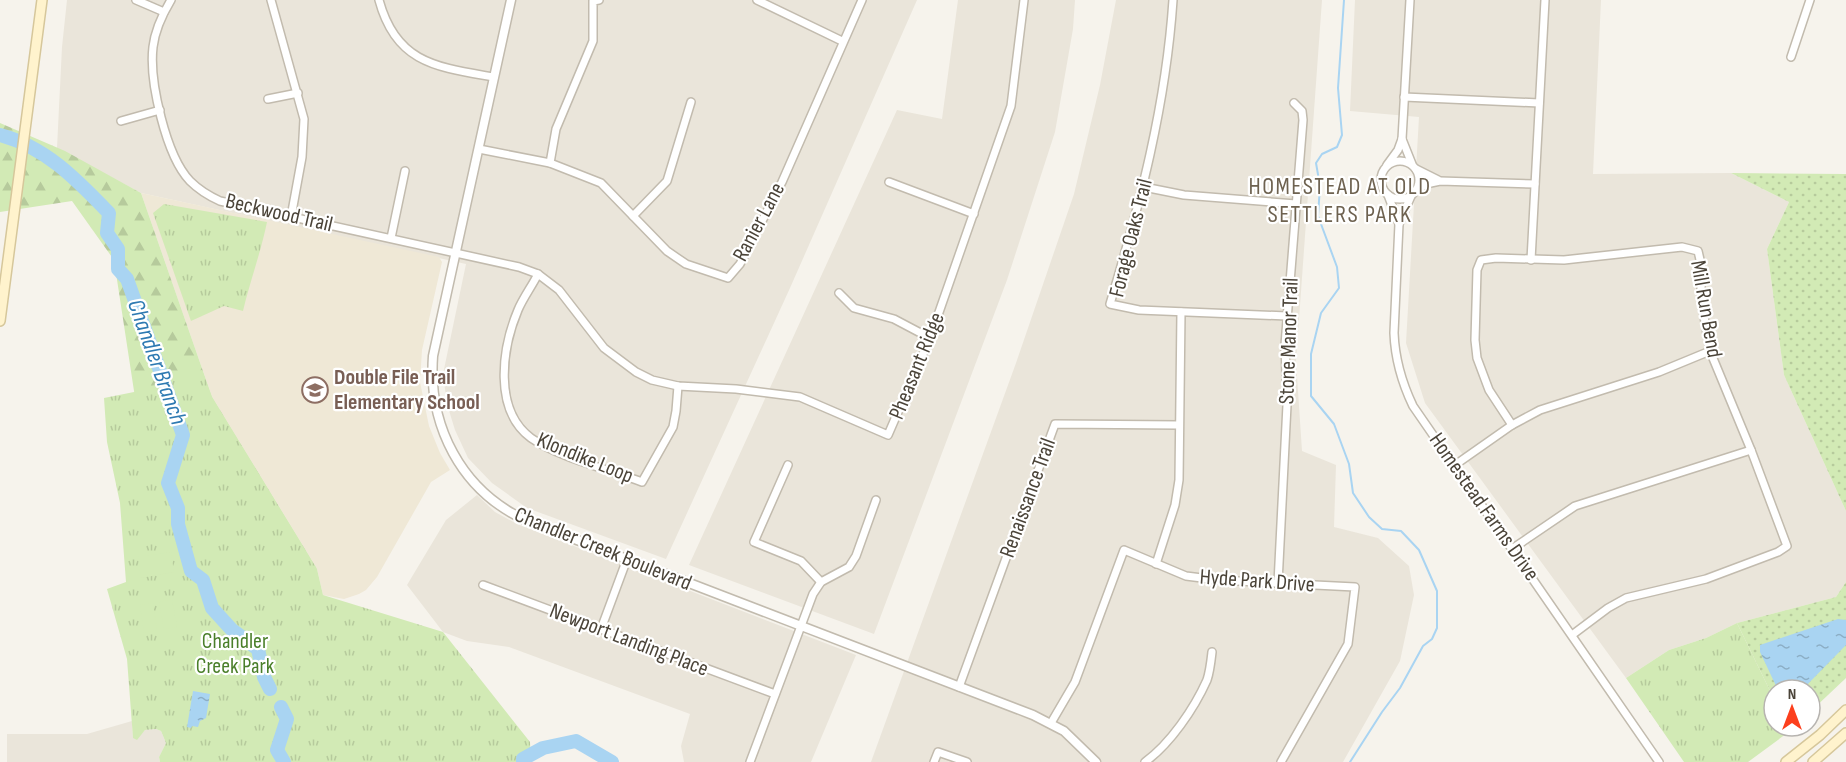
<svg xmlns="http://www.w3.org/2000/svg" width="1846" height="762" font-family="'Sofia Sans Condensed',sans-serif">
  <defs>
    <pattern id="grass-dots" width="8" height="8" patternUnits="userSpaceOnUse" patternTransform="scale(1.5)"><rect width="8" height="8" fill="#d2eab5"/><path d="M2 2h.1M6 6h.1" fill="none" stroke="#b6ca9c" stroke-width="1.8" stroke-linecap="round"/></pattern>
    <pattern id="forest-firs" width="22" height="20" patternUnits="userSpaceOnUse" patternTransform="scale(1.5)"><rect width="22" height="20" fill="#d2eab5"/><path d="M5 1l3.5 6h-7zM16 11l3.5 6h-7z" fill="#b6ca9c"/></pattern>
    <pattern id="park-tufts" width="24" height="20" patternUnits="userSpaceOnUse" patternTransform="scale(1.5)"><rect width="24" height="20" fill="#d2eab5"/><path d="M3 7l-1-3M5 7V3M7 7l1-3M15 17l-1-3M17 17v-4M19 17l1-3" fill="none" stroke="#b6ca9c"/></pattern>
    <pattern id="water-ripples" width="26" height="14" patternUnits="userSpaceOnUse" patternTransform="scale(1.5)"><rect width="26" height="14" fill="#a9d4f2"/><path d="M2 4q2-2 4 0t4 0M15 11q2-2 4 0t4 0" fill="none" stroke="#8caec5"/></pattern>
  </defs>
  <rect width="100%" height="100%" fill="#f6f3ec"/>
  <g fill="#eae5da">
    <path d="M67,0h850l-127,288 -124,271 -139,-51 -35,-25 -24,-25 -13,-28 -8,-26 -4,-30 23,-110 -325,-71 -84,-45 5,-101z"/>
    <path d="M958,0h117l-2,29 -18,103 -48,148 -133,354 -185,-69 208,-455 45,9z"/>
    <path d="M1116,0h206l-26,361 6,90 34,14 -2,62 44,11 31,28 5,29 -14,66 -57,101h-472l145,-399 58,-169 26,-109z"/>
    <path d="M1355,0h246l-8,174 138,-1 58,29 -22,47 17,126 62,136v71l-10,15 -99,26 -31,15 -37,12 -43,28 -201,-275 -19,-60 13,-226 -69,-6z"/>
    <path d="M477,495l18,17 22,12 339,131 -45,107h-127l-3,-16 9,-32 -181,-67 -42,-6 -24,-9 -36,-47 39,-65z"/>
    <path d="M132,721l1,17 6,-2 6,-6 11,-1 5,2 5,12 -7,14 1,5h-153v-28h80z"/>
  </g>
  <path fill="#efe8d6" d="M141,193l298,64 3,5 -20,88 -2,32 9,44 11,27 10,17 -19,12 -54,95 -11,13 -7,4 -15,5 -21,-4 -6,-26 -105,-172z"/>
  <g fill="url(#grass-dots)">
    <path d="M1731,173l115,1v337l-62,-136 -17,-126 22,-47z"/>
    <path d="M1846,582v96l-36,34v-22h-36v9l-37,-76 99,-26z"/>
  </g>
  <path fill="url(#forest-firs)" d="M0,123l65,28 76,42 71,204 105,172 -172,-106 -31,-203 -42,-59 -72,11z"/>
  <g fill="url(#park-tufts)">
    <path d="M164,204l103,18c-6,30 -17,59 -24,89l-19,-5 -33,15 -38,-108z"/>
    <path d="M202,370l10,27 105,172 6,26 120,37 87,110 1,20h-371l-1,-5 7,-14 -5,-12 -5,-2 -11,1 -8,10 -4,-2 -6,-79 -20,-70 19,-7 -6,-79 -13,-61 -3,-44 30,-6z"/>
    <path d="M1737,623l37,76v27h13l3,5 -42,31h-64l-58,-84 43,-28 37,-12z"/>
  </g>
  <g fill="#d2eab5">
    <path d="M171,552l3,20 -33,6 -3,-21z"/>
    <path d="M172,599l5,28 -13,2 -5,-27z"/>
    <path d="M153,603l4,27 -13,3 -4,-28z"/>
  </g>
  <g fill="url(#water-ripples)">
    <path d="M1838,619l8,1v25l-44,45h-24l-18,-38v-7z"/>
    <path d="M193,691l17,3 -4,24 -6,3 -2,6 -6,-1 -1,2 -4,-1z"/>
  </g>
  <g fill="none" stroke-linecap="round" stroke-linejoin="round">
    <path stroke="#a9d4f2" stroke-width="2" d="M1344,0l-6,88 4,47 -5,12 -15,7 -6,9 4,23 -2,30 19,51 2,21 -18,25 -10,41v42l23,28 15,40 4,29 16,24 13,12 19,2 18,19 18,41v37l-5,11 -9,7 -23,42 -18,24 -32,50"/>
    <g stroke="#a9d4f2" stroke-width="14">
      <path d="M0,135c46,12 77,45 109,78l-2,20 11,16v20l9,10 56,156 -15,48 10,25v16l13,47 12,9 9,28 20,22 26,19 6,28 6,12"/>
      <path d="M281,707l6,12 -10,31 7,12"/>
      <path d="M523,762v-3l20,-11 33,-7 36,21"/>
    </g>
    <g stroke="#c2bbae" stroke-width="10">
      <g id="minor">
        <path d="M136,0l28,12"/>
        <path d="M171,0c-9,15 -16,30 -18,47 -4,34 13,109 37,134 9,9 19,15 30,20l299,66 19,7 21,16 45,58 32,24 16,8 26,6 58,3 64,8 88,38 42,-97 81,-232 13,-106"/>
        <path d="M271,0l33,119 -2,38 -11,60"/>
        <path d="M379,0c17,63 57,67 114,77"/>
        <path d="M757,0l85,41"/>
        <path d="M1173,0c-7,105 -33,204 -63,304l29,6 148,6"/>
        <path d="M1791,57l19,-57"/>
        <path d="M1404,97l135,6"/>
        <path d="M268,99l30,-6"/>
        <path d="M121,121l39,-11"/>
        <path d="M1402,139l10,25"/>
        <path d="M479,149l71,14 51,20 66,68 19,13 42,14 12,-14 42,-82 80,-182"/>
        <circle cx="1400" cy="180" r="19"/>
        <path d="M550,163l6,-34 37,-88v-40l6,-1"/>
        <path d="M1387,165l11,-15 4,-11 8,-139"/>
        <path d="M1416,169l22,11"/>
        <path d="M889,182l85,32"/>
        <path d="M1144,187l40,8 112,9"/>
        <path d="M1415,191l11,-7 14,-3 95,3"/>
        <path d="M1388,195l11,29"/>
        <path d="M1411,196l-12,28 -5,109c1,26 8,50 19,73l246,356"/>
        <path d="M633,216l34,-35 24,-79"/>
        <path d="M391,238l14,-67"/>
        <path d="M1531,260l14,-260"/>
        <path d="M538,274c-6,12 -15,24 -20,36 -16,38 -25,100 13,128 27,19 79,32 111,44l31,-55 3,-16 2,-25"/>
        <path d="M839,293l15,15 40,11 36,19"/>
        <path d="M1512,425l-23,-35 -12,-32 -2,-18 2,-70 4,-10 15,-2 68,2 118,-13 16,4 3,13v35l9,52 41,99 36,96 -9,6 -72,27 -80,19 -18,10 -36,27"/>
        <path d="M788,465l-34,77 47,19 20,21"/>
        <path d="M1455,465l57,-40 28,-15 119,-38 51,-21"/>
        <path d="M1512,549l63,-43 176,-56"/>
        <path d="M1156,564l19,-59 4,-25 2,-168"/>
        <path d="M1278,583l9,-178 -2,-60 18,-225 -1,-9 -8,-8"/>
        <path d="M483,585l292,109"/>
        <path d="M601,629l26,-70"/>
        <path d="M959,687l96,-263 124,1"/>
        <path d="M1051,723l24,-41 49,-132 62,26 32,4 137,7 -7,57 -67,118"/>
        <path d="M750,762l63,-168 8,-12 28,-15 7,-11 20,-56"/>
        <path d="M934,762l4,-10 29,10"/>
        <path d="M1145,762c25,-18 49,-53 62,-82 3,-9 4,-19 5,-28"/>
      </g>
    </g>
    <g stroke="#c2bbae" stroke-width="11">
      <path id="tertiary" d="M511,0l-78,356c-5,70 28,134 92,164l508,195 31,16 32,31"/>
    </g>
    <g stroke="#d6c79b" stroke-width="12">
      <g id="secondary">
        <path d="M0,321l42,-321"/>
        <path d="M1786,762l34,-27 26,-25"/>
        <path d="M1813,762l33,-29"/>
      </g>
    </g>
    <use href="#minor" stroke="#fff" stroke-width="7"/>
    <use href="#tertiary" stroke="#fff" stroke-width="8"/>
    <use href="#secondary" stroke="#fff3cd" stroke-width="9"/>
  </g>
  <defs>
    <g id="school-ring" transform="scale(1.35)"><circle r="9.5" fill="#fff" stroke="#8d6e63" stroke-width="1.5"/><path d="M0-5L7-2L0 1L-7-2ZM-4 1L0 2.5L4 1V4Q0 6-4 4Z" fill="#8d6e63"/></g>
  </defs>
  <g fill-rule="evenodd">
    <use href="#school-ring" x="315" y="390"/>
  </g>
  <g text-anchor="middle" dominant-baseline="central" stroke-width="4.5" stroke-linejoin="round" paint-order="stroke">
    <g font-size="22" fill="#4b4439" stroke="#fff">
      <text transform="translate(279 213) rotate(13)">Beckwood Trail</text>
      <text transform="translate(759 222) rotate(-62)">Ranier Lane</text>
      <text transform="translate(1131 238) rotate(-76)">Forage Oaks Trail</text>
      <text transform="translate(1706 309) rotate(80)">Mill Run Bend</text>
      <text transform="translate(1289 341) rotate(-88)">Stone Manor Trail</text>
      <text transform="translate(917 366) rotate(-68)">Pheasant Ridge</text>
      <text transform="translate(585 458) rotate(22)">Klondike Loop</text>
      <text transform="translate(1028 498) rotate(-70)">Renaissance Trail</text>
      <text transform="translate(1484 507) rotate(55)">Homestead Farms Drive</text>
      <text transform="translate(603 549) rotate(22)">Chandler Creek Boulevard</text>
      <text transform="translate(1257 581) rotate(4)">Hyde Park Drive</text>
      <text transform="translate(629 640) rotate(21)">Newport Landing Place</text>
    </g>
    <g font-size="22" font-weight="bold" fill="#785e54" stroke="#fff" text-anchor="start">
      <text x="334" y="377">Double File Trail<tspan x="334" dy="25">Elementary School</tspan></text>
    </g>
    <g font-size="22" fill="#4a7f2a" stroke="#fff">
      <text x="235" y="641">Chandler<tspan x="235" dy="25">Creek Park</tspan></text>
    </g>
    <g font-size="24" letter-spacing="1.5" fill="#6e6250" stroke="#fff">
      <text x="1340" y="186">HOMESTEAD AT OLD<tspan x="1340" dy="28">SETTLERS PARK</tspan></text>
    </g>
    <g font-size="24" font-style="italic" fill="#2e7ab2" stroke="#fff">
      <text transform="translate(157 362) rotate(70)">Chandler Branch</text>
    </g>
  </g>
  <g transform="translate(1792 708)"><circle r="28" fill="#ffffff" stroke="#b7b4b0" stroke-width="1.5"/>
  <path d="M0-4.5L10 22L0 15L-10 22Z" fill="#fc3f1d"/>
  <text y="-9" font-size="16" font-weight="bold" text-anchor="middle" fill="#4b4439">N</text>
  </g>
</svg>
